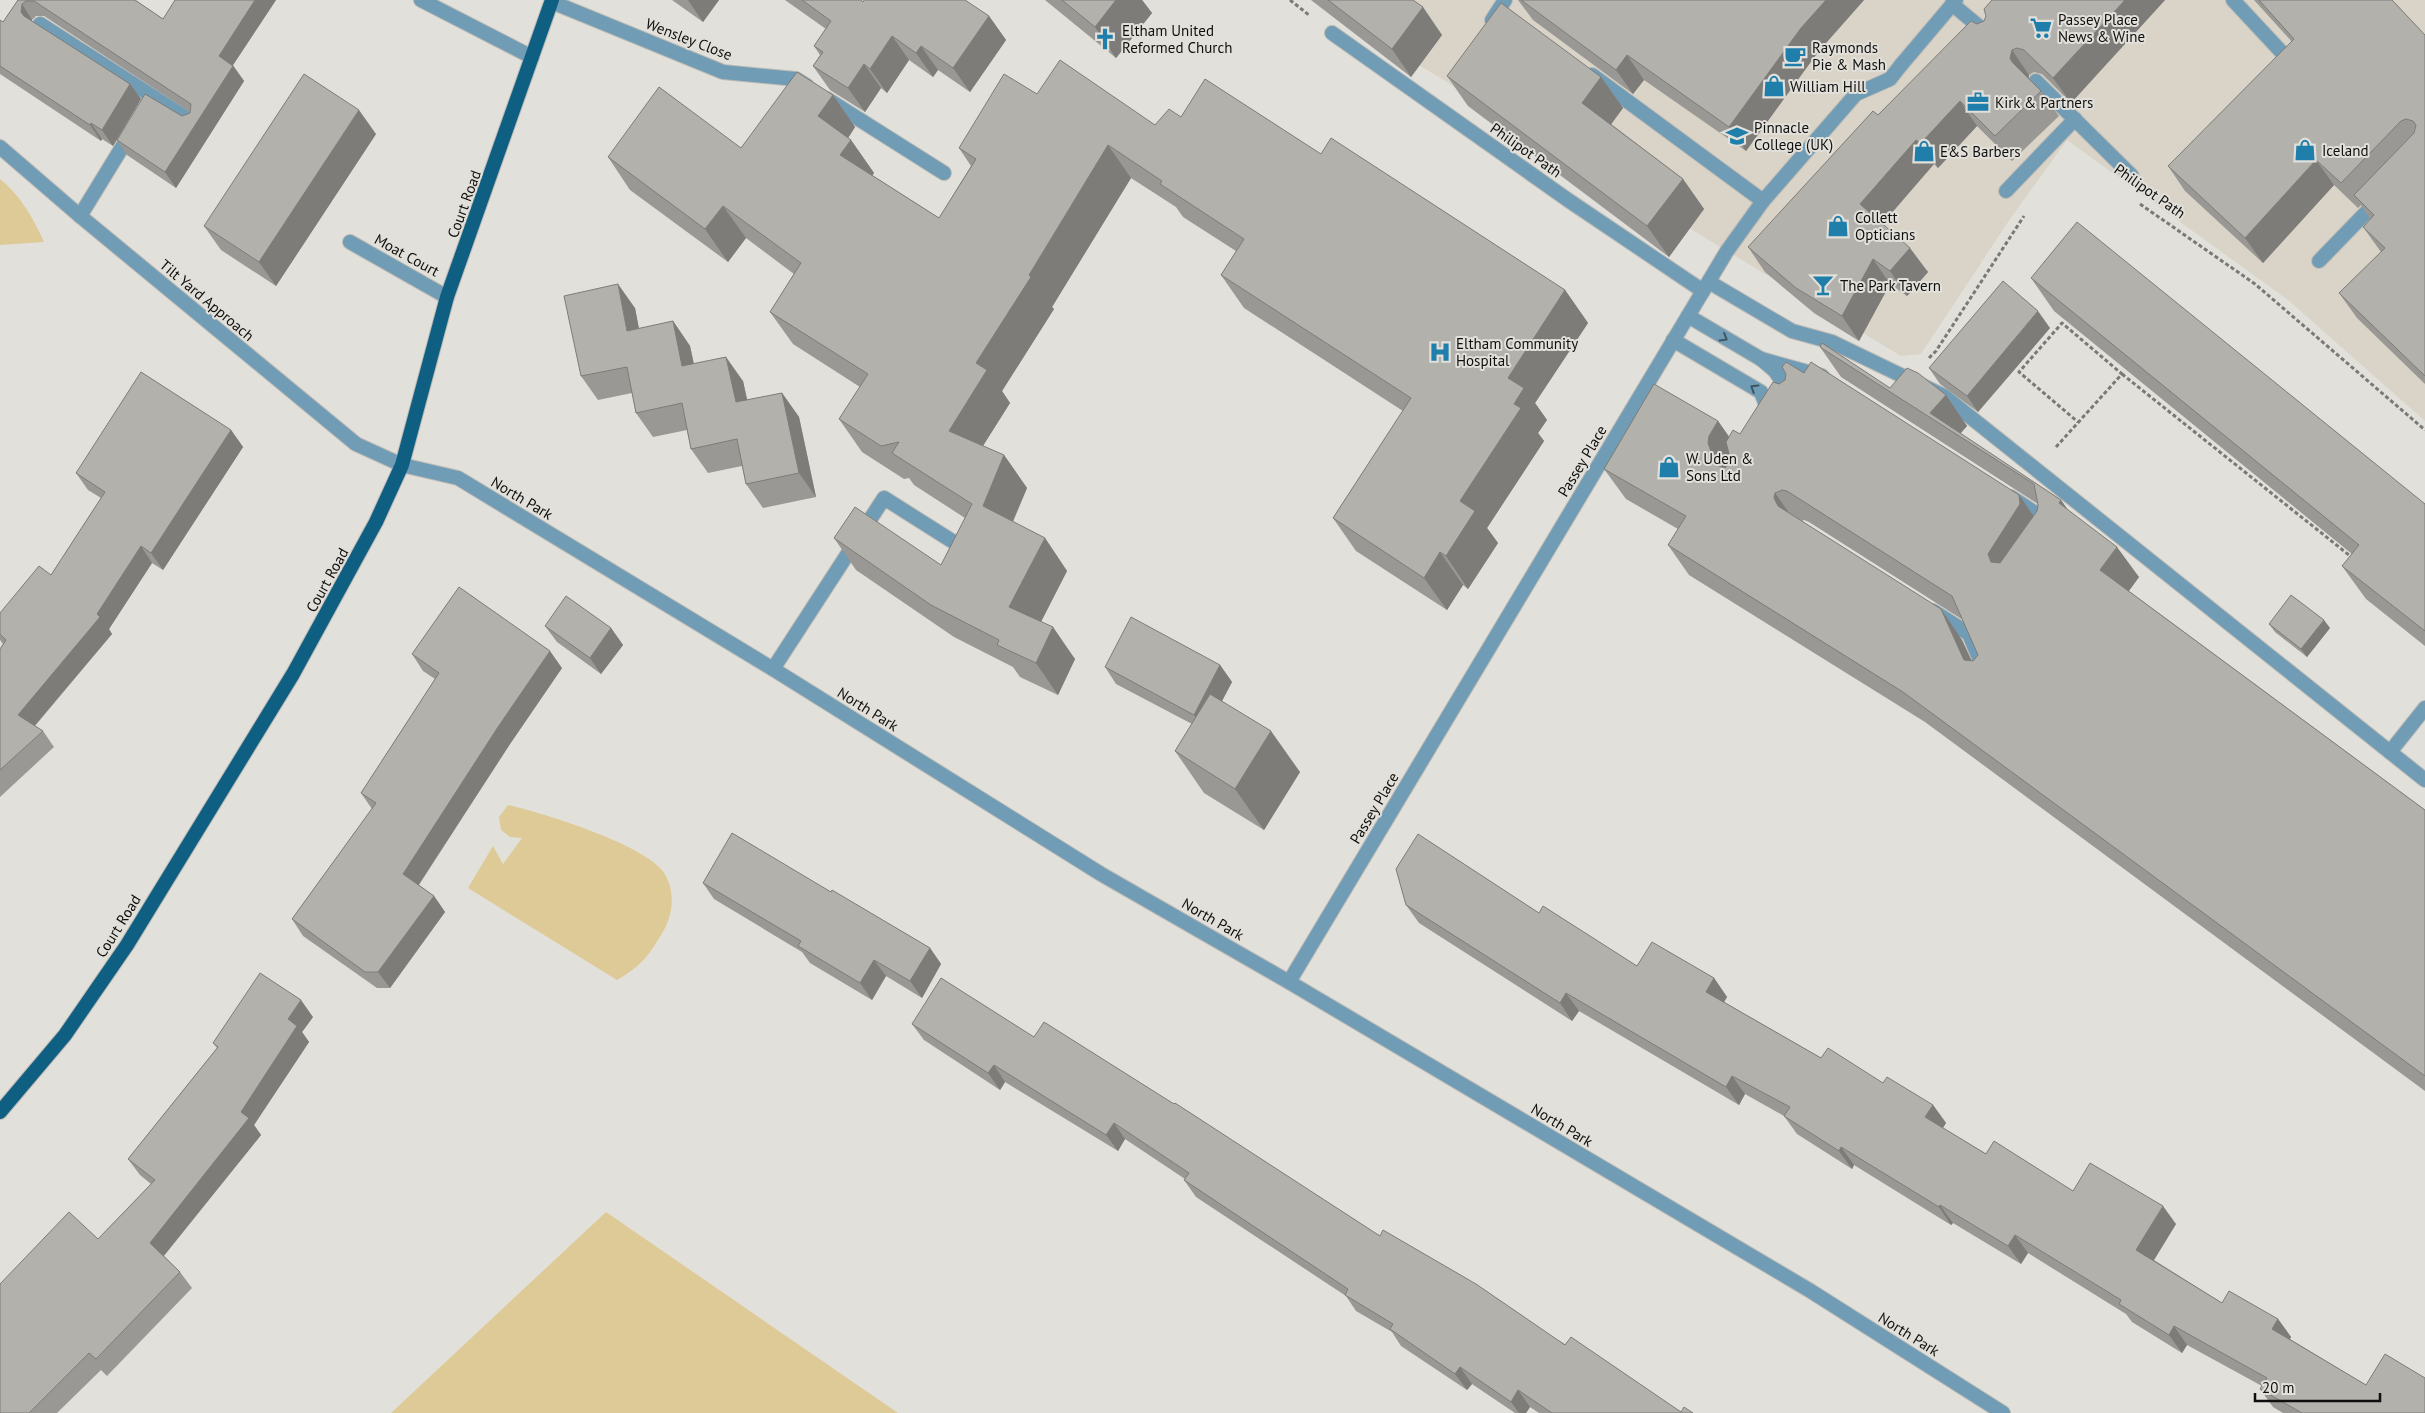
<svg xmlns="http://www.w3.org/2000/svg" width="2425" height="1413" font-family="'PT Sans',sans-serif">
  <rect width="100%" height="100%" fill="#e2e0da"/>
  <path fill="#d9d4c7" d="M1311,0h1114v421l-137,-121 -221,-160 -57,79 -89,135 -20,2z"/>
  <g fill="#deca97">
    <path d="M0,179c21,17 33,39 44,63l-44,3z"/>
    <path d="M508,805c36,8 131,38 154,65 13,17 12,40 3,58 -15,26 -22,37 -48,52l-149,-92 25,-42 10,18 19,-26 -12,-1 -9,-7 -2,-13z"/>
    <path d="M606,1212l292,201h-507z"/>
  </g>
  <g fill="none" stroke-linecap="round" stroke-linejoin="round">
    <g stroke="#bcbab5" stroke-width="16">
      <g id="service">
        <path d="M421,0l111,57"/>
        <path d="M2233,0l54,58 -7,7"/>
        <path d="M1952,4l36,30"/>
        <path d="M1492,20l13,-20"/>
        <path d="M40,24l154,99"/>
        <path d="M1592,75l171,126"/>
        <path d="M2036,81l96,95"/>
        <path d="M2006,191l69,-72"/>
        <path d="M80,216l52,-85"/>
        <path d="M2319,261l60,-62"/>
        <path d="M1709,282l83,49 40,11 112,54 481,384"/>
        <path d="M1688,316l73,43 14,12 17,25"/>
        <path d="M1673,340l88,52 8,21"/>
        <path d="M1761,359l61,17"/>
        <path d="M2011,497l38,25"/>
        <path d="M1933,611l36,23 16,38"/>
        <path d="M773,669l111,-171 68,43"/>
        <path d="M2390,752l35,-44"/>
      </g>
    </g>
    <g stroke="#bcbab5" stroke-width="16">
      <path id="pedestrian" d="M1901,65l55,-65"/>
    </g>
    <g stroke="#bcbab5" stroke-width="16">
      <g id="minor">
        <path d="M552,2l171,70 73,7 11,7"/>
        <path d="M1332,33l236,167 135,91"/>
        <path d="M827,99l117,74"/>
        <path d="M0,147l80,69 276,228 46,21 56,13 315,191 328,205 188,108 520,308 194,123"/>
        <path d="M350,242l97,55"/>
        <path d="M1289,982l438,-731 36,-50 93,-107 34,-15 11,-14"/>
      </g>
    </g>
    <g stroke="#bcbab5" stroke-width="16">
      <path id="primary" d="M0,1112l65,-77 62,-90 166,-271 83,-152 26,-57 45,-168 105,-297"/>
    </g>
    <g stroke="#7b7975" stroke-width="3" stroke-dasharray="4 2.5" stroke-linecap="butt">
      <path d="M1290,0l19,15"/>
      <path d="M2140,204l115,80 170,146"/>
      <path d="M1929,358l7,-7 88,-135"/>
      <path d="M2122,374l232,185"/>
      <path d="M2056,447l66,-73 -60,-51 -43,49 59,50"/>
    </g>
    <use href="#service" stroke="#709cb5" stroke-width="14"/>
    <use href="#pedestrian" stroke="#709cb5" stroke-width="14"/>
    <use href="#minor" stroke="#709cb5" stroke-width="14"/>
    <use href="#primary" stroke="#0f5f83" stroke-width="14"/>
  </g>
  <g fill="#9a9894" fill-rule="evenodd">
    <path d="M18,0h117l28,19 113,-19 -43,65 11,16 -68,107 -49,-33 -10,-15 65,-24 8,-3v-1l-146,-96h-8l-4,4v1l98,63 11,15 -28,47 -11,-7 -1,2 -101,-67v-54l3,2z"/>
    <path d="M672,0h47l-16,22z"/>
    <path d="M785,0h76l2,2 126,14 17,24 -36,52 -32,-22 -5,7 -24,-17 -22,33 -6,-5 -16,24 -35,-22 -17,-24 7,-11 -6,-9 12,-17z"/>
    <path d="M1045,0h97l10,13 -36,45z"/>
    <path d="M1311,0h102l29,35 -31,42z"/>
    <path d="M1518,0h346l-46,52 -72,99 -102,-71 -11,14 -100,-74z"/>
    <path d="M2165,0l-94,103 -29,-29 -8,-2 -5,3v3l12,13 18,25 -47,45 -35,-35 -39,42 -4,-4 -52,59 46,49 -21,24 -17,-12 -31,57 -45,-28 -49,-41 -17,-25 130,-132 99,-91z"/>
    <path d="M2254,0h138l33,35v349l-68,-66 -18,-25 42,-41 -18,-25 7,-8 -9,-14 -3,3 -24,-23 -71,78 -78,-72 -17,-25 124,-124z"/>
    <path d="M1447,76l154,1 22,31 -12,16 72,55 21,30 -35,48 -201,-151z"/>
    <path d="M1037,94l118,31 26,-8 140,37 244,136 23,33 -53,80 12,17 -9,13 6,8 -57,87 11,15 -30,46 -5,-4 -16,25 -91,-59 -23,-33 70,-107 -159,-103 -23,-33 15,-24 -53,-34 -7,-10 -45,-29 -79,129 2,2 -52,82 8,12 -27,43 21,9 23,33 -14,34 32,16 22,33 -26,51 34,37 -17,36 -38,-18 -7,-10 -59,-30 -98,-67 -22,-32 107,27 24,-47 -51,-33 -5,-7 -5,1 -42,-27 -23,-33 21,-32 -67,-43 -23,-32 24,-38 -48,-36 -18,24 -98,-72 -22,-33 133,-9 92,-53 22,32 -7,11 3,2 23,33 -2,2 67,43 32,-52 -12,-18z"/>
    <path d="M376,134l-100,152 -55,-36 -17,-24z"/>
    <path d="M2031,278l394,226v142l-59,-47 -24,-33 10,-12 -298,-243z"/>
    <path d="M635,308l4,21 34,-8 17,25 4,18 49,17 4,19 35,-7 17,24 17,80 -53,11 -17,-24 -4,-18 -34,7 -17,-24 -4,-19 -34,7 -17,-24 -4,-20 -34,7 -17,-24z"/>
    <path d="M2050,328l-72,84 -38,-28 -11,-16z"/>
    <path d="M1820,347l70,41 56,7 21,31 -7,8 101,66 6,9 72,68 -10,14 296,219v281l-500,-369 -236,-147 -21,-30 10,-16 -52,-30 -22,-30 114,-48 11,16 11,-3 39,-50 25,-11 215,122 14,21 4,-5 1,-7 -197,-127zM1804,520l5,2 154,98 15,35 -5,6h-1l-10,-21 -160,-119z"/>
    <path d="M231,430l12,17 -80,123 -11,-7 -43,66 3,5 -77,92 8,5 11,16 -54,50v-148l3,-5 -3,-4v-27l51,-38 50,-77 -13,-8 -12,-17z"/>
    <path d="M2269,624l61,4 -23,29 -32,-25z"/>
    <path d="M545,626l66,2 12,17 -22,29 -44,-32z"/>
    <path d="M412,654l150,14 -52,76 -91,141 15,11 11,16 -55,76h-13l-74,-52 -11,-17 80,-110 -11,-16 74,-114 -12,-8z"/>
    <path d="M1220,665l12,17 -10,19 78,71 -36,58 -60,-37 -29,-42 17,-27 -76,-40 -11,-17z"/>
    <path d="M703,883l128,9 99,56 11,16 -19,34 -36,-22 -14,24 -62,-37 -8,-11 -88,-53z"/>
    <path d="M1406,905l133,8 98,53 77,12 13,19 -3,5 97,56 62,25 50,22 13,18 -3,5 43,26 87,37 103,33 -22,36 68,43 56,16 13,18 -1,2 76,46 59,28h-142l-10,-6 -13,-18 2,-3 -75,-41 -5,8 -50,-31 -6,-8 -98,-61 -7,11 -68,-41 -2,2 -97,-60 -2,4 -55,-35 -13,-18 -39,-22 -6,11 -160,-94 -7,10 -153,-98z"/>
    <path d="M313,1017l-11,15 7,10 -55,83 7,10 -97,121 16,16 12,16 -85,88 -6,-6 -44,43h-57l98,-174 53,-55 -11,-9 -12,-16 89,-111 -4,-5z"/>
    <path d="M912,1024l122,13 346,199 301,176 12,1h-154l-9,-6 -4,6h-11l-43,-29 -5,6 -66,-44 -9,-14 -36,-21 -10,-15 -150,-99 -12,-17 1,-1 -60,-40 -7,12 -113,-69 -5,8 -76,-50z"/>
  </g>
  <g fill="#7d7c78">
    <path d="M255,0h21l-47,71 -10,-15z"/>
    <path d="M688,0h31l-16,22z"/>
    <path d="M1116,0h26l10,13 -36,45 -21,-31z"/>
    <path d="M1826,0h38l-46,52 -72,99 -17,-24 72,-99z"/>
    <path d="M2125,0h40l-94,103 -18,-25z"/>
    <path d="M22,4l10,16v8l-11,-16z"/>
    <path d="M1423,7l19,28 -31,42 -19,-28z"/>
    <path d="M989,16l17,24 -36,52 -17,-24z"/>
    <path d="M892,36l17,24 -22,33 -17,-24z"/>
    <path d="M921,46l17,24 -5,7 -17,-24z"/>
    <path d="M2012,50l17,25 -2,8 -17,-25z"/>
    <path d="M1627,55l17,25 -11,14 -17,-24z"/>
    <path d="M864,64l17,24 -16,24 -17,-24z"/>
    <path d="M233,66l11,15 -68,107 -11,-16z"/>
    <path d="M1601,77l22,31 -19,26 -22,-31z"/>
    <path d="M130,84l11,15 -28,47 -11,-16z"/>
    <path d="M833,95l22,32 -14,22 -23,-33z"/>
    <path d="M1960,101l17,25 -39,42 -17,-25z"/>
    <path d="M359,110l17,24 -100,152 -17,-24z"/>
    <path d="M91,123l11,16 -1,2 -11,-16z"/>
    <path d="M851,140l23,33 -11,15 -23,-33z"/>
    <path d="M1916,140l18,24 -56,65 -18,-25z"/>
    <path d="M1108,145l23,33 -79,129 2,2 -52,82 8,12 -38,60 -23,-32 27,-68z"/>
    <path d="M2316,160l18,25 -71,78 -18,-25z"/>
    <path d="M1683,179l21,30 -35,48 -22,-31z"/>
    <path d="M723,206l23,32 -18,24 -23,-33z"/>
    <path d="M1910,248l18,24 -21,24 -17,-25z"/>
    <path d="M1873,259l17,25 -31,57 -17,-25z"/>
    <path d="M618,284l17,24 9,47 -17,-24z"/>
    <path d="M1565,290l23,33 -53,80 12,17 -9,13 6,8 -57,87 11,15 -30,46 -22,-33 14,-55 54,-97 -6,-26z"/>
    <path d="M2038,311l12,17 -72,84 -11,-16z"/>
    <path d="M673,321l17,25 9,44 -17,-24z"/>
    <path d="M726,357l17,24 10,45 -17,-24z"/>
    <path d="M782,393l17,24 17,80 -17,-24z"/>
    <path d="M1946,395l21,31 -9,10 -28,-23z"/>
    <path d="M1718,421l22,31 -10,21 -14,-8 -8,-22 1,-7z"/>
    <path d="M231,430l12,17 -80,123 -12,-17z"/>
    <path d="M1004,455l23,33 -22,51 -22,-33z"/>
    <path d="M1775,493l22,31 -19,-18 -4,-8z"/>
    <path d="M2019,495l21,30 -31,60 -18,-23 -3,-8z"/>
    <path d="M2061,500l21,30 -23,-27z"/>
    <path d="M1045,538l22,33 -35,68 -23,-32z"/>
    <path d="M141,546l11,17 -43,66 3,5 -82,97 -12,-16 79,-101z"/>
    <path d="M2117,547l22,30 -17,23 -22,-30z"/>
    <path d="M1440,552l23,33 -16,25 -23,-32z"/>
    <path d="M1941,609l21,31 23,51 -21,-31z"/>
    <path d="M2324,620l6,8 -23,29 -6,-8z"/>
    <path d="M1053,627l22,32 -17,36 -22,-32z"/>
    <path d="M611,628l12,17 -22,29 -11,-16z"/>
    <path d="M550,651l12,17 -52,76 -95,146 -12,-16 95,-147z"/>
    <path d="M1220,665l12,17 -26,49 -12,-16z"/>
    <path d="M1271,731l29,41 -36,58 -29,-41z"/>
    <path d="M434,896l11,16 -55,76 -12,-16z"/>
    <path d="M930,948l11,16 -19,34 -12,-17z"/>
    <path d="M874,960l12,16 -14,24 -12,-17z"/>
    <path d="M1714,978l13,19 -8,13 -13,-18z"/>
    <path d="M1566,993l13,18 -7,10 -12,-18z"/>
    <path d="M301,1000l12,17 -11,15 7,10 -55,83 7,10 -100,124 -11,-16 91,-131 47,-93z"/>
    <path d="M994,1065l11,17 -5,8 -12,-17z"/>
    <path d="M1732,1076l13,18 -6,11 -13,-18z"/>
    <path d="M1933,1105l13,18 -8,12 -13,-18z"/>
    <path d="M1114,1123l11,16 -7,12 -12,-16z"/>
    <path d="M1841,1147l13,18 -2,4 -13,-18z"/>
    <path d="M1940,1205l13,18 -2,2 -12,-18z"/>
    <path d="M2163,1206l13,18 -27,44 -13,-18z"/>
    <path d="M2015,1235l13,18 -7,11 -13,-18z"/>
    <path d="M2278,1319l13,18 -6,10 -13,-18z"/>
    <path d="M2174,1326l13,19 -5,8 -13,-18z"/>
    <path d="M1460,1367l12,17 -5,6 -12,-16z"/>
    <path d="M1518,1390l12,17 -4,6h-7l-8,-11z"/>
  </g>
  <g fill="#b3b1ac" stroke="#7d7c78" fill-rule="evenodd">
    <path d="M18,0h117l28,19 12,-19h80l-36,56 14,10 -68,106 -48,-32 28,-46 37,22 8,-3 1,-9 -157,-103h-8l-4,3 -1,8 3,4 106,68 -28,46 -11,-7 -1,2 -90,-59v-46l3,2z"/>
    <path d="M802,0h59l2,2 1,-2h101l24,16 -36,52 -32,-22 -5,7 -24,-17 -22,33 -6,-5 -16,24 -35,-22 10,-14 -9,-6 17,-25z"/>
    <path d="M1062,0h54l-21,27z"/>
    <path d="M1328,0h85l10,7 -31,42z"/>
    <path d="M1521,0h305l-25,28 -72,99 -102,-72 -11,15z"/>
    <path d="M1992,0h133l-72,78 -29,-28 -7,-2 -5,2 -2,8 2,4 29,29 -46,45 -35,-35 -39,42 -5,-3 -56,64 50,44 -20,23 -17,-12 -31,57 -46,-28 -48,-41 125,-136 5,4 93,-94 6,3 7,-3 2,-5 -2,-7z"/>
    <path d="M2259,0h133l33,35v341l-86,-83 46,-45 -22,-21 11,-12 -20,-20 60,-62 2,-8 -3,-4 -7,-2 -5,2 -60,62 -25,-23 -71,78 -77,-72 126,-127z"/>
    <path d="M1501,3l100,74 -19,26 101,76 -36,47 -200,-150z"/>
    <path d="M1060,60l95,65 14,-16 12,8 24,-38 116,75 10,-16 234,152 -57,88 16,10 -10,16 7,4 -61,93 15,10 -29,45 -6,-4 -16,26 -91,-60 78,-120 -190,-123 23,-36 -84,-55 2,-3 -54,-36 -79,130 2,2 -55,86 11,7 -38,61 55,24 -21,51 62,32 -36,69 44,20 -17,36 -39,-18 2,-5 -68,-35 -97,-67 21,-31 86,58 31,-61 -80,-51 7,-11 -18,4 -42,-27 29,-45 -98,-62 31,-49 -78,-57 -18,23 -97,-72 51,-70 82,61 56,-76 36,23 -15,21 33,24 -11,15 99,63 37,-59 -17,-11 45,-74 33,20z"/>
    <path d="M304,74l55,36 -100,152 -55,-36z"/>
    <path d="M2077,222l348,282v127l-83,-65 17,-21 -328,-267z"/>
    <path d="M2003,281l35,30 -71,85 -38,-28z"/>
    <path d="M618,284l9,47 46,-10 9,45 44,-9 10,45 46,-9 17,80 -53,11 -9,-45 -46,10 -9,-46 -46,10 -9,-46 -46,9 -17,-80z"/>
    <path d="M1822,343l68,45 17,-20 11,5 28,22 -16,18 131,87 -2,3 58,44 -17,23 325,240v266l-522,-384 -235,-147 18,-29 -82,-47 50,-85 64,37 -9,15 -1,7 8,22 9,3 6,-7 -5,-19 7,-12 7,4 33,-52 6,2 6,-4 1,-6 -4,-7 4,-5 18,11 7,-11 208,133 1,9 -32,50 3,8 9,1 37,-52 1,-6 -4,-21 -214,-137zM1782,490l5,1 165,105 26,59 -5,6 -9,-1 -23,-51 -163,-103 -4,-8 1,-5z"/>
    <path d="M141,372l90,58 -80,123 -10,-7 -44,68 3,3 -82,98 25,16 -43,39v-121l6,-9 -6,-6v-21l39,-47 12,9 54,-83 -29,-19z"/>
    <path d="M459,587l91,64 -52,76 -95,147 31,22 -56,76h-13l-73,-53 84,-116 -15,-10 78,-120 -27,-19z"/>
    <path d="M2291,595l33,25 -23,29 -32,-25z"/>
    <path d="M566,596l45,32 -21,30 -45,-32z"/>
    <path d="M1131,617l89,48 -26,50 -89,-48z"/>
    <path d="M1210,694l61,37 -36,58 -60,-38z"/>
    <path d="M732,833l99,59 1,-2 98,58 -20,33 -36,-21 -14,23 -62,-37 3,-5 -98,-58z"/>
    <path d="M1418,834l121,79 4,-7 94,60 15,-24 62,36 -8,14 115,66 7,-10 55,35 4,-6 46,28 -8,12 61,37 8,-13 79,50 17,-28 73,43 -27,44 86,53 7,-12 49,28 -6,10 94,56 19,-31 40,24v35h-123l-42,-24 7,-11 -93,-52 -5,9 -50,-31 2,-4 -106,-65 -7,11 -68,-41 -1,2 -98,-60 -2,4 -55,-35 6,-9 -58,-31 -6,11 -160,-94 -6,10 -154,-98 -10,-36z"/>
    <path d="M260,973l41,27 -13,19 9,7 -56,86 8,6 -99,125 30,29 -84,87 -7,-6 -60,60h-29v-129l69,-72 29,27 57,-59 -27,-21 90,-112 -5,-4z"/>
    <path d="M941,978l93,59 10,-15 130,82 1,-1 205,133 3,-6 93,54 89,61 6,-8 110,75 3,-5 9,6h-141l-34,-23 -7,12 -51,-35 -5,7 -65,-45 3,-5 -48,-29 3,-6 -164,-109 5,-7 -75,-50 -8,12 -112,-70 -6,8 -76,-49z"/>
  </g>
  <defs><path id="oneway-chevron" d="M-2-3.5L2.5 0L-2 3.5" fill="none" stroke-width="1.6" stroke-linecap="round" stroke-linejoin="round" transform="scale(1.25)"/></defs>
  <g stroke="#405661">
    <use href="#oneway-chevron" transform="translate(1724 338) rotate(31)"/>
    <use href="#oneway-chevron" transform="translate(1754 388) rotate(-148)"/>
  </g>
  <defs>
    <g id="supermarket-bare" transform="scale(1.725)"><path d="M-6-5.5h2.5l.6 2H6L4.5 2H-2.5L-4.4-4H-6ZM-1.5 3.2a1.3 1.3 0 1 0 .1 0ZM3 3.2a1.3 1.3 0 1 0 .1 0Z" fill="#1f7eaa" stroke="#e2e0da" stroke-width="2.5" paint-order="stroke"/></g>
    <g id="church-bare" transform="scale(1.725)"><path d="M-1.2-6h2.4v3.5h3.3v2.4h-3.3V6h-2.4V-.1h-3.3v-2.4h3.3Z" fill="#1f7eaa" stroke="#e2e0da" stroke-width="2.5" paint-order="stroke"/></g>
    <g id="cafe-bare" transform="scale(1.725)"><path d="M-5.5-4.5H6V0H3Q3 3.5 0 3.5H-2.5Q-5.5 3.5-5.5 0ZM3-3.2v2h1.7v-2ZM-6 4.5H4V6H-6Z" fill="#1f7eaa" stroke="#e2e0da" stroke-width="2.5" paint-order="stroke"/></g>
    <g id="shop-bare" transform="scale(1.725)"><path d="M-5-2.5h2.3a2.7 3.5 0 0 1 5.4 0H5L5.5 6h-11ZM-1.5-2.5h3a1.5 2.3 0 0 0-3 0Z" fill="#1f7eaa" stroke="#e2e0da" stroke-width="2.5" paint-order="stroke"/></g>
    <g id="office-bare" transform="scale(1.725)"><path d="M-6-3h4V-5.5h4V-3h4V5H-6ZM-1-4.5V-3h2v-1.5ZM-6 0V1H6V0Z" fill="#1f7eaa" stroke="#e2e0da" stroke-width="2.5" paint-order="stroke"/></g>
    <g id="university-bare" transform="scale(1.725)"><path d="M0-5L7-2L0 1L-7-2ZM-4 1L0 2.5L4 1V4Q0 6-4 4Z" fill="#1f7eaa" stroke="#e2e0da" stroke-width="2.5" paint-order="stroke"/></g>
    <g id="bar-bare" transform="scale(1.725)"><path d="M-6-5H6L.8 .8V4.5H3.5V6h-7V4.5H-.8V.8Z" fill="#1f7eaa" stroke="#e2e0da" stroke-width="2.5" paint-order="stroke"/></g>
    <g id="hospital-bare" transform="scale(1.725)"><path d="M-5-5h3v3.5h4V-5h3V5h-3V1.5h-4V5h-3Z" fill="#1f7eaa" stroke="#e2e0da" stroke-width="2.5" paint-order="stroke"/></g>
  </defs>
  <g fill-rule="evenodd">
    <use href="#supermarket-bare" x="2041" y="28"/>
    <use href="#church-bare" x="1105" y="39"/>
    <use href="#cafe-bare" x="1795" y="56"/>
    <use href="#shop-bare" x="1774" y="86"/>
    <use href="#office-bare" x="1978" y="102"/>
    <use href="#university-bare" x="1737" y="136"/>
    <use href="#shop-bare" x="2305" y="150"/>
    <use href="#shop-bare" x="1924" y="151"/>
    <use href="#shop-bare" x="1838" y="226"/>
    <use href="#bar-bare" x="1823" y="285"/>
    <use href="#hospital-bare" x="1440" y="352"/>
    <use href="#shop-bare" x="1669" y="467"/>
  </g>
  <g text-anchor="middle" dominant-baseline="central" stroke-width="4" stroke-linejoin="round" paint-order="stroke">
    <g font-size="15" fill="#100f0d" stroke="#e2e0da" text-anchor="start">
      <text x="2058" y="19">Passey Place<tspan x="2058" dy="17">News &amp; Wine</tspan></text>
      <text x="1122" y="30">Eltham United<tspan x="1122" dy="17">Reformed Church</tspan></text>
      <text x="1812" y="47">Raymonds<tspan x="1812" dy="17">Pie &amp; Mash</tspan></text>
      <text x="1790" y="86">William Hill</text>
      <text x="1995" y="102">Kirk &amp; Partners</text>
      <text x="1754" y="127">Pinnacle<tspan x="1754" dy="17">College (UK)</tspan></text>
      <text x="2322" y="150">Iceland</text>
      <text x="1940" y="151">E&amp;S Barbers</text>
      <text x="1855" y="217">Collett<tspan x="1855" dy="17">Opticians</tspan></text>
      <text x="1840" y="285">The Park Tavern</text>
      <text x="1456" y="343">Eltham Community<tspan x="1456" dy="17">Hospital</tspan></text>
      <text x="1686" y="458">W. Uden &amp;<tspan x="1686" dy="17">Sons Ltd</tspan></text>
    </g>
    <g font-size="15" fill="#100f0d" stroke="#e2e0da">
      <text transform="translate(689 39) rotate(21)">Wensley Close</text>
      <text transform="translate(1526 150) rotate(35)">Philipot Path</text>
      <text transform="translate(2150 191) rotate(35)">Philipot Path</text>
      <text transform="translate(464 204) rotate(-70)">Court Road</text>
      <text transform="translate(407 255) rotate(29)">Moat Court</text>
      <text transform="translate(207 300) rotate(40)">Tilt Yard Approach</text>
      <text transform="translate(1582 461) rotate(-59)">Passey Place</text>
      <text transform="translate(522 498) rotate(31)">North Park</text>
      <text transform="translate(327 580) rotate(-61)">Court Road</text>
      <text transform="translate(868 709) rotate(32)">North Park</text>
      <text transform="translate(1374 808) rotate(-59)">Passey Place</text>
      <text transform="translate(1213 919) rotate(30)">North Park</text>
      <text transform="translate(118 926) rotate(-58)">Court Road</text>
      <text transform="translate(1562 1125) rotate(31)">North Park</text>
      <text transform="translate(1909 1334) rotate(32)">North Park</text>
    </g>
  </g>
  <path d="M2255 1393v8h125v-8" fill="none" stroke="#100f0d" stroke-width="2.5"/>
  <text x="2262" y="1393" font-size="15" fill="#100f0d" stroke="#e2e0da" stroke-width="4" paint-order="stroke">20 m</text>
</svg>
